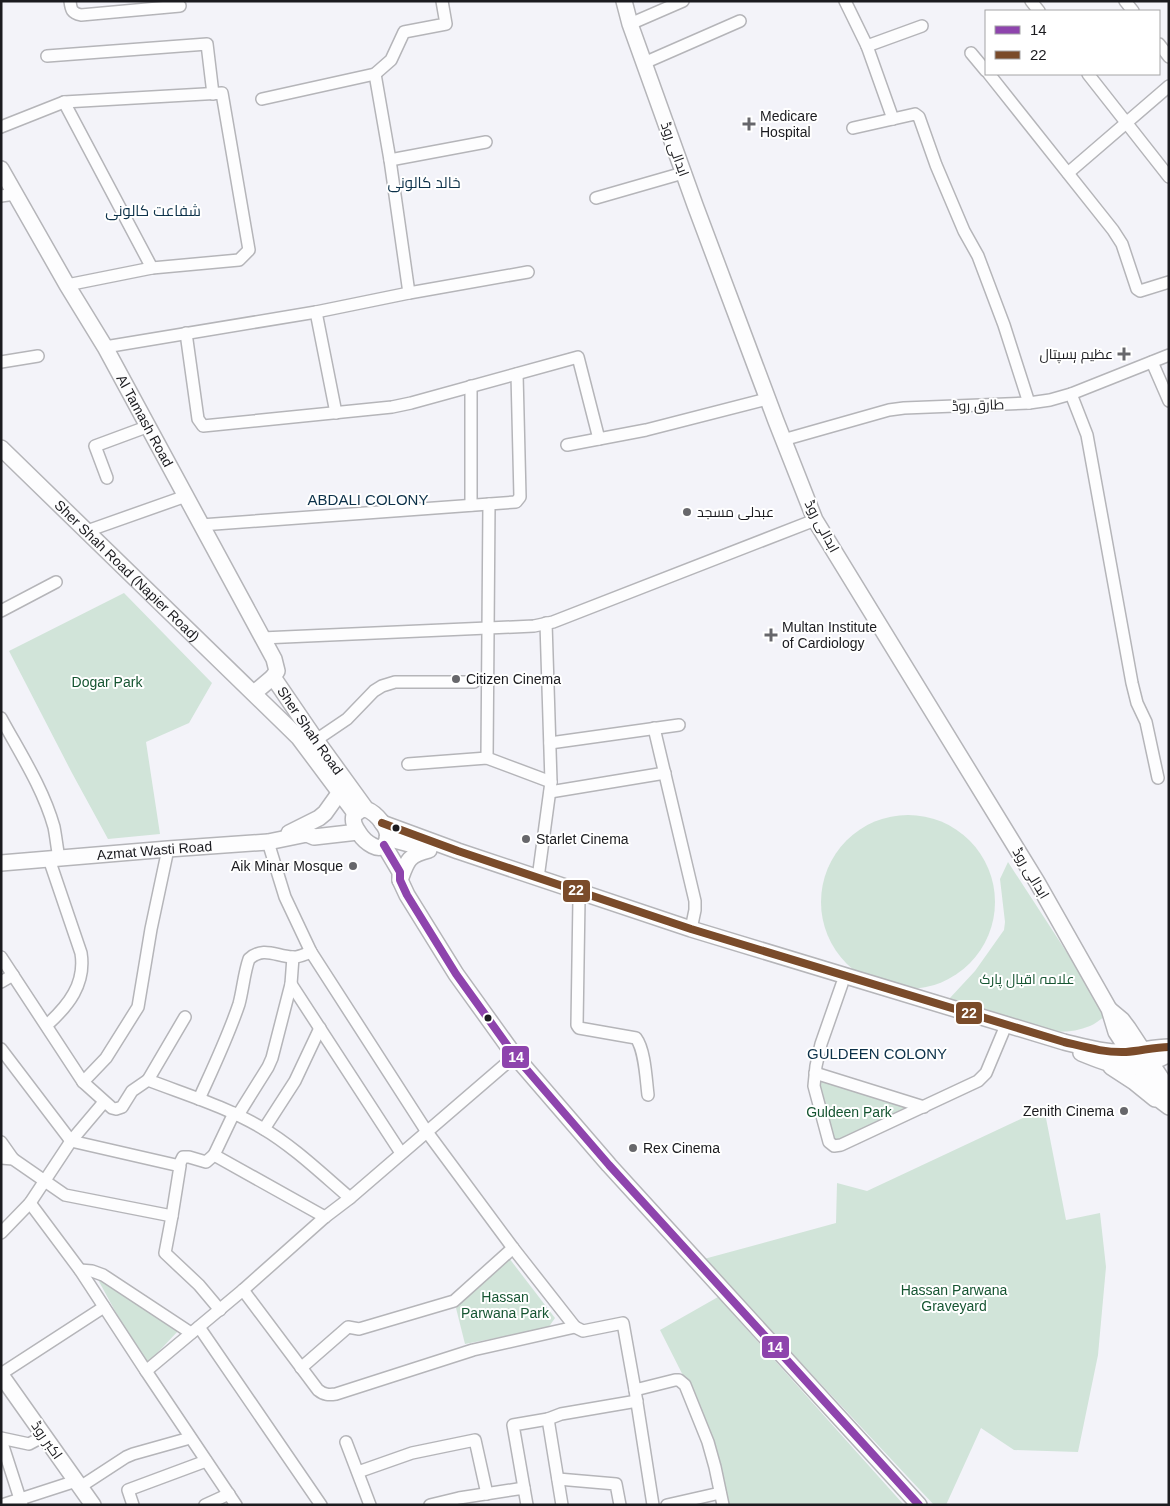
<svg xmlns="http://www.w3.org/2000/svg" width="1170" height="1506" font-family="Helvetica,Cairo,sans-serif">
  <rect width="100%" height="100%" fill="#f3f3f9"/>
  <g fill="#d1e4d9">
    <path d="M124,593l88,90 -23,40 -43,19 14,92 -52,5 -36,-66 -63,-122z"/>
    <circle cx="908" cy="902" r="87"/>
    <path d="M1008,862l93,143 3,12c-5,3 -9,7 -14,9 -40,17 -96,-8 -136,-21l-5,-6 26,-28 29,-41 1,-8 -5,-43z"/>
    <path d="M815,1073l109,34 -83,38 -12,-3z"/>
    <path d="M1044,1108l22,112 34,-7 6,54 -8,88 -20,97 -64,-2 -33,-22 -35,77h-12l-230,-246 132,-36 1,-40 30,8z"/>
    <path d="M509,1258l46,60 -7,10 -83,16 -9,-36z"/>
    <path d="M96,1276l82,55 -33,35z"/>
    <path d="M718,1297l186,208h-178l-23,-90 -43,-85z"/>
  </g>
  <g fill="none" stroke-linecap="round" stroke-linejoin="round">
    <g stroke="#b5b5b9" stroke-width="14">
      <g id="minor">
        <path d="M70,1c1,9 2,12 11,14l99,-9"/>
        <path d="M845,1l22,45 26,73"/>
        <path d="M1031,1l8,10"/>
        <path d="M1125,1l8,10"/>
        <path d="M630,24l53,-23"/>
        <path d="M1159,44l10,13"/>
        <path d="M867,46l55,-20"/>
        <path d="M971,53l15,18"/>
        <path d="M47,56l160,-12 6,50"/>
        <path d="M644,63l96,-42"/>
        <path d="M375,74l15,86 19,133"/>
        <path d="M989,74l124,156 9,14 15,45 3,2 29,-9"/>
        <path d="M1088,74l81,103"/>
        <path d="M262,99l113,-25 16,-14 13,-28 42,-8 -4,-23"/>
        <path d="M64,102l88,166"/>
        <path d="M1,127l63,-25 158,-9 27,157 -10,10 -87,8 -85,17"/>
        <path d="M853,128l62,-14 4,3 17,48 28,66 14,25 26,69 25,78"/>
        <path d="M390,160l96,-18"/>
        <path d="M1068,173l101,-87"/>
        <path d="M1,196l14,-2"/>
        <path d="M596,198l87,-25"/>
        <path d="M316,312l20,101"/>
        <path d="M186,333l12,86 5,7 189,-19 19,-4 167,-46 21,82"/>
        <path d="M105,347l211,-35 93,-19 119,-21"/>
        <path d="M1,362l37,-6"/>
        <path d="M1152,362l17,39"/>
        <path d="M1071,394l16,41 45,248 5,20 9,19 12,56"/>
        <path d="M783,440l106,-30 15,-2 125,-5 21,-3 21,-6 98,-39"/>
        <path d="M567,445l79,-15 121,-31"/>
        <path d="M107,478l-12,-32 54,-20"/>
        <path d="M471,505v-119"/>
        <path d="M201,525l315,-23 4,-5 -3,-123"/>
        <path d="M87,531l99,-35"/>
        <path d="M1,611l55,-29"/>
        <path d="M262,638l272,-12 19,-4 262,-102"/>
        <path d="M1,718c19,35 42,70 53,109 2,10 3,21 5,31"/>
        <path d="M654,728l41,173v9l-4,19"/>
        <path d="M316,740l31,-21 27,-28 8,-5 13,-4h79"/>
        <path d="M550,743l129,-18"/>
        <path d="M487,758l2,-254"/>
        <path d="M408,764l79,-6 64,24"/>
        <path d="M550,792l115,-19"/>
        <path d="M268,842l17,55 26,55 116,180 86,116 62,79"/>
        <path d="M538,878l13,-96 -5,-159"/>
        <path d="M579,899l-2,126 2,3 57,10c9,12 10,41 12,57"/>
        <path d="M1,957l82,125 29,26 4,1 6,-2 10,-16 16,-11"/>
        <path d="M1,982l12,-7"/>
        <path d="M291,984l110,169"/>
        <path d="M842,984l-21,60 -5,22 -2,20 15,56 5,4 7,-1 137,-64 8,-8 18,-43"/>
        <path d="M185,1017l-37,63c39,15 79,27 114,48 31,18 61,47 88,70"/>
        <path d="M47,1025c21,-19 39,-41 34,-72l-32,-94"/>
        <path d="M1,1049l70,92 109,25 -8,50"/>
        <path d="M815,1073l109,34"/>
        <path d="M83,1082l23,-24 32,-51 13,-78 17,-80"/>
        <path d="M199,1099c14,-31 29,-62 40,-95 4,-15 5,-31 10,-45 14,-13 27,-3 43,-2 6,1 13,-3 19,-5"/>
        <path d="M238,1115l30,-48 4,-9 19,-74 2,-27"/>
        <path d="M264,1129l31,-48 25,-53"/>
        <path d="M1,1142l12,17"/>
        <path d="M214,1155l20,-42"/>
        <path d="M1,1158l12,1 52,36 107,21 -7,37 34,32 21,25"/>
        <path d="M179,1165l4,-8h6l17,5 8,-7 111,62"/>
        <path d="M30,1203l50,67 66,101 97,-81 82,-73 25,-19 165,-142"/>
        <path d="M1,1233l29,-30 41,-62 33,-39"/>
        <path d="M80,1270l12,1 11,4 88,58"/>
        <path d="M243,1290l75,100c6,5 11,5 18,4l137,-44 102,-23 8,4 40,-8 12,67 40,-10h4l6,5 23,57 7,25 8,38"/>
        <path d="M199,1327l122,178"/>
        <path d="M301,1368l47,-41 11,2 95,-28 59,-53"/>
        <path d="M146,1371l90,134"/>
        <path d="M1,1374l103,-67"/>
        <path d="M635,1390l18,115"/>
        <path d="M548,1419l13,-5 76,-13"/>
        <path d="M1,1438l28,6 15,-8"/>
        <path d="M1,1440l21,65"/>
        <path d="M346,1442l24,63"/>
        <path d="M358,1472l54,-19 63,-13 12,54"/>
        <path d="M558,1479l58,5 4,21"/>
        <path d="M80,1487l46,-30 7,-3 57,-16"/>
        <path d="M524,1488l-11,-63 35,-6 14,86"/>
        <path d="M2,1505l74,-24"/>
        <path d="M133,1505l-5,-15 78,-29"/>
        <path d="M205,1505l24,-11"/>
        <path d="M430,1505l29,-7 65,-10 3,17"/>
        <path d="M667,1505l53,-12"/>
      </g>
    </g>
    <g stroke="#b5b5b9" stroke-width="18">
      <g id="major">
        <path d="M624,1l6,23 65,181 81,216 39,99 222,362 72,127 7,23 45,69 8,6"/>
        <path id="s1" d="M1,169l66,116 38,62 169,312 3,12 -4,6"/>
        <path id="s2" d="M1,448l288,280 10,10 56,75"/>
        <path id="s3" d="M254,693l19,-16 43,63 50,69c10,4 25,20 21,32 -6,15 -23,0 -28,-8 -4,-6 -7,-11 -5,-18l7,-5 5,-1"/>
        <path d="M382,823l76,28 233,78 373,113c21,5 41,11 62,10 15,-1 28,-5 43,-5"/>
        <path d="M289,833l30,-15 6,-5 15,-21"/>
        <path d="M387,838l37,10"/>
        <path d="M384,845l16,27v8l7,15 49,79 59,82 94,109 310,340"/>
        <path id="s4" d="M1,863l167,-14 100,-7 39,-8 7,3 44,-5"/>
        <path d="M400,880c7,-19 8,-25 29,-30"/>
        <path d="M1110,1010l12,10 6,8 41,62"/>
        <path d="M1081,1053c15,6 33,14 50,14 12,0 27,-7 38,-13"/>
        <path d="M1111,1067l23,15 21,17"/>
        <path d="M1,1375l92,130"/>
      </g>
    </g>
    <use href="#minor" stroke="#fdfdfe" stroke-width="11"/>
    <use href="#major" stroke="#fdfdfe" stroke-width="15"/>
    <g stroke="#fff" stroke-width="11">
      <path id="bus-1" d="M384,845l16,27v8l7,15 49,79 59,82 94,109 310,340"/>
    </g>
    <g stroke="#fff" stroke-width="11">
      <path id="bus-2" d="M382,823l76,28 233,78 373,113c21,5 41,11 62,10 15,-1 28,-5 43,-5"/>
    </g>
    <use href="#bus-1" stroke="#8e44ad" stroke-width="8"/>
    <use href="#bus-2" stroke="#7a4b2a" stroke-width="8"/>
  </g>
  <g fill="#67676b" stroke="#fff" stroke-width="2">
    <path d="M746.5 116.5h5v5h5v5h-5v5h-5v-5h-5v-5h5z"/>
    <path d="M1121.5 346.5h5v5h5v5h-5v5h-5v-5h-5v-5h5z"/>
    <circle cx="687" cy="512" r="5"/>
    <path d="M768.5 627.5h5v5h5v5h-5v5h-5v-5h-5v-5h5z"/>
    <circle cx="456" cy="679" r="5"/>
    <circle cx="526" cy="839" r="5"/>
    <circle cx="353" cy="866" r="5"/>
    <circle cx="1124" cy="1111" r="5"/>
    <circle cx="633" cy="1148" r="5"/>
  </g>
  <g fill="#1b1b1f" stroke="#fff" stroke-width="2">
    <circle cx="396" cy="828" r="4.5"/>
    <circle cx="488" cy="1018" r="4.5"/>
  </g>
  <g text-anchor="middle" dominant-baseline="central" stroke-width="4" stroke-linejoin="round" paint-order="stroke">
    <g font-size="14" fill="#1b1b1f" stroke="#fff" text-anchor="start">
      <text x="760" y="116">Medicare<tspan x="760" dy="16">Hospital</tspan></text>
      <text x="1113" y="354" text-anchor="end">عظیم ہسپتال</text>
      <text x="697" y="512">عبدلی مسجد</text>
      <text x="782" y="627">Multan Institute<tspan x="782" dy="16">of Cardiology</tspan></text>
      <text x="466" y="679">Citizen Cinema</text>
      <text x="536" y="839">Starlet Cinema</text>
      <text x="343" y="866" text-anchor="end">Aik Minar Mosque</text>
      <text x="1114" y="1111" text-anchor="end">Zenith Cinema</text>
      <text x="643" y="1148">Rex Cinema</text>
    </g>
    <g font-size="14" fill="#1b1b1f" stroke="#fff">
      <text transform="translate(675 149) rotate(70)">ابدالی روڈ</text>
      <text transform="translate(978 405) rotate(-2)">طارق روڈ</text>
      <text stroke="none"><textPath href="#s1" startOffset="290">Al Tamash Road</textPath></text>
      <text transform="translate(822 526) rotate(62)">ابدالی روڈ</text>
      <text stroke="none"><textPath href="#s2" startOffset="176">Sher Shah Road (Napier Road)</textPath></text>
      <text stroke="none"><textPath href="#s3" startOffset="90">Sher Shah Road</textPath></text>
      <text stroke="none"><textPath href="#s4" startOffset="154">Azmat Wasti Road</textPath></text>
      <text transform="translate(1031 873) rotate(59)">ابدالی روڈ</text>
      <text transform="translate(47 1440) rotate(55)">اکبر روڈ</text>
    </g>
    <g font-size="14" fill="#165532" stroke="#fff">
      <text x="107" y="682">Dogar Park</text>
      <text x="1027" y="979">علامہ اقبال پارک</text>
      <text x="849" y="1112">Guldeen Park</text>
      <text x="954" y="1290">Hassan Parwana<tspan x="954" dy="16">Graveyard</tspan></text>
      <text x="505" y="1297">Hassan<tspan x="505" dy="16">Parwana Park</tspan></text>
    </g>
    <g font-size="15" fill="#0c3149" stroke="#fff">
      <text x="424" y="182">خالد کالونی</text>
      <text x="153" y="210">شفاعت کالونی</text>
      <text x="368" y="499">ABDALI COLONY</text>
      <text x="877" y="1053">GULDEEN COLONY</text>
    </g>
  </g>
  <g stroke="#fff" stroke-width="2">
    <rect x="562" y="879" width="29" height="24" rx="5" fill="#7a4b2a"/>
    <rect x="955" y="1001" width="28" height="24" rx="5" fill="#7a4b2a"/>
    <rect x="501" y="1045" width="29" height="24" rx="5" fill="#8e44ad"/>
    <rect x="761" y="1335" width="29" height="24" rx="5" fill="#8e44ad"/>
  </g>
  <g font-size="14" text-anchor="middle" font-weight="bold" fill="#fff">
    <text x="576" y="895">22</text>
    <text x="969" y="1018">22</text>
    <text x="516" y="1062">14</text>
    <text x="775" y="1352">14</text>
  </g>
  <rect width="1170" height="1506" fill="none" stroke="#1b1b1f" stroke-width="5"/>
  <rect x="985" y="10" width="175" height="65" fill="#ffffff" stroke="#a4a4a5"/>
  <rect x="995" y="26" width="25" height="8" fill="#8e44ad" stroke="#a4a4a5"/>
  <text x="1030" y="35" font-size="15" fill="#1b1b1f">14</text>
  <rect x="995" y="51" width="25" height="8" fill="#7a4b2a" stroke="#a4a4a5"/>
  <text x="1030" y="60" font-size="15" fill="#1b1b1f">22</text>
</svg>
